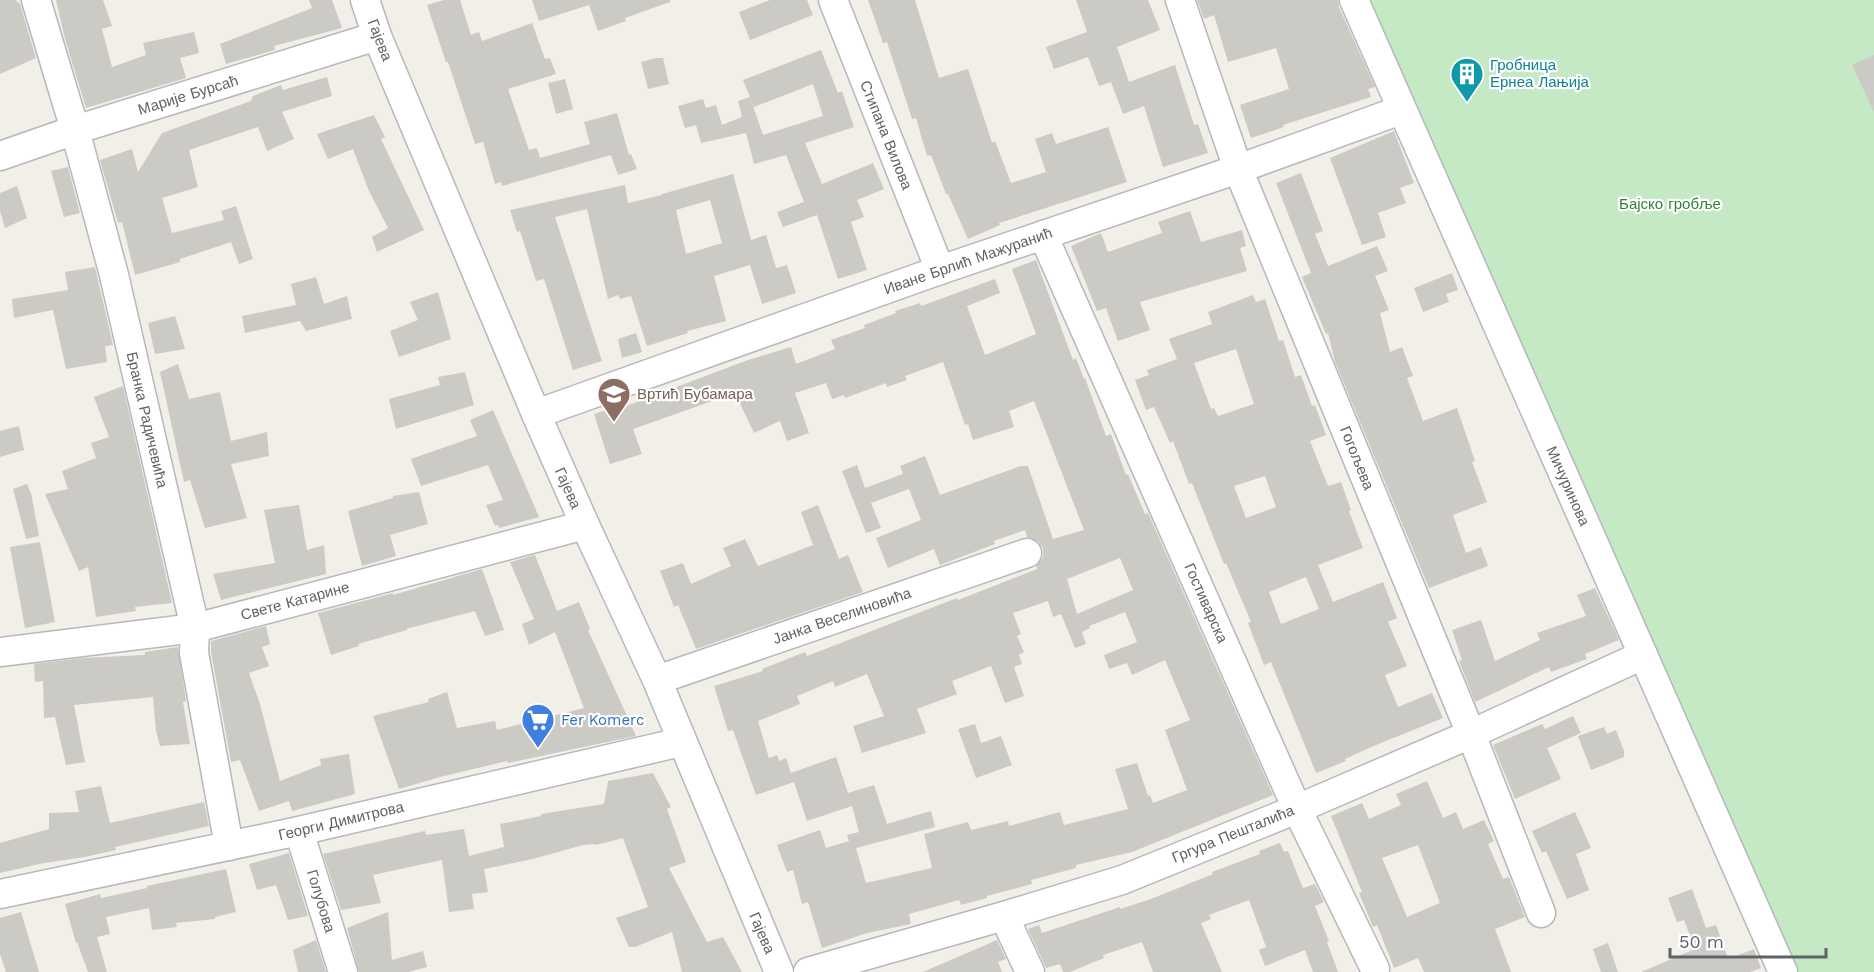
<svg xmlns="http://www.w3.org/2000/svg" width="1874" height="972" font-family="'Work Sans',sans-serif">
  <rect width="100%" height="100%" fill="#f1efe8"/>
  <path fill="#c5e8c5" d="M1355,0h519v972h-84z"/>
  <g fill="#cccac5" fill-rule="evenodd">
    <path d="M0,0h15l5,4 16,54 -36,16z"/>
    <path d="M56,0h47l9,26 -10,3 10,38 34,-12 -3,-12 51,-11 5,21 -19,5 6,20 -100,30 -21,-69z"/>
    <path d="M309,0h23l10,28 -68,18 1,4 -49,14 -6,-20 92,-36z"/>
    <path d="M444,0h16l11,35 8,-3 3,9 50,-18 13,36 5,-1 6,16 -48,15 21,61 8,-2 3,10 50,-14 -6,-22 33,-9 12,42 2,-1 6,15 -19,6 -7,-20 -109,31 -1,-4 -6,2 -12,-42 -8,2 -27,-82h-2l-19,-57z"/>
    <path d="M532,0h138v2l-45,16 1,3 -28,10 -9,-26 -50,16z"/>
    <path d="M770,0h37l6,15 -63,25 -11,-28z"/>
    <path d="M868,0h47l24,78 29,-9 24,74 3,-2 16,42 35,-11 -11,-33 17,-6 4,11 52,-17 19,55 -128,41 1,2 -32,14 -20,-45h-2l-15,-39 -4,1 -11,-38 -4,1 -25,-77 -4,1z"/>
    <path d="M1076,0h72l12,30 -43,17 12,35 46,-17 19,60 4,-1 10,29 -45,14 -19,-61 -21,8 -12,-32 -12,4 -11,-29 -34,12 -8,-22 41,-15z"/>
    <path d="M1197,0h141l1,7 36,80 -7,2 3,8 -88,28 1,2 -33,11 -11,-33 49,-16 -13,-41 -48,14 -14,-47 -10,4z"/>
    <path d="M821,50l17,43 4,-2 12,36 -49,16 17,41 51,-21 11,26 -27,11 7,17 -13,5 16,48 -29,9 -21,-64 -34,12 -6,-15 27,-10 -18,-47 -32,9 -8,-31 -45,10 -5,-18 -11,3 -7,-22 25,-7 3,9 10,-3 6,20 20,-8 -4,-16 12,-4 13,38 60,-19 -10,-32 -59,23 -11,-27z"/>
    <path d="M1874,55v57l-22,-47z"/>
    <path d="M656,58h7l6,26 -21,5 -7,-27z"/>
    <path d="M327,77l5,19 -50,16 12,27 -27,12 -9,-24 -69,23 9,37 -36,11 10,35 52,-13 -3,-9 15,-5 17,53 -14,5 -8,-22 -51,17v3l-45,13 -13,-53 -4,1 -18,-63 32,-11 6,23 24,-39 89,-32 2,-5 28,-11 2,5z"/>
    <path d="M565,79l8,30 -17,5 -8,-31z"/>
    <path d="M374,115l11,22 -4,2 43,91 -47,22 -5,-15 16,-9 -19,-37 -16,-42 -25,10 -11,-25z"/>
    <path d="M1394,131l20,52 -14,5 6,15 -28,10 8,24 -24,8 -32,-87z"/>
    <path d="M68,167l12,46 -16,4 -13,-46z"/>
    <path d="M1301,173l22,58 -8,3 13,32 49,-20 11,25 -13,5 14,34 -9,3 10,39 12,-5 11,29 -6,2 16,43 34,-13 18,53 -3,1 15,40 -34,13 13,38 15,-6 7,19 -59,22 -94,-226 -7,-29 -2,1 -24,-57 9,-4 -35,-90z"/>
    <path d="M733,174l18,66 15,-5 10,33 11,-3 9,28 -34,11 -12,-39 -36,11 12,45 -39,10 1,2 -41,13 -16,-50 -11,3 -2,-4 -10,4 -21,-90 -32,8 47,144 -29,9 -29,-91 -8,2 -16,-50 -3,1 -7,-22 115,-25 3,18 34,-8v-1zM710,200l12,43 -36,11 -10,-44z"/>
    <path d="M17,186l10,32 -22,10 -5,-17v-18z"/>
    <path d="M1190,211l11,31 41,-12 4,16 -6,2 7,23 -107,31 10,28 -32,11 -12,-33 -9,3 -26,-65 30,-13 7,19 54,-19 -4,-11z"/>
    <path d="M1036,260l37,100 3,-2 8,21 1,-1 21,58 5,-2 15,41 2,-1 17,40 3,-1 125,282 -141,57 -56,13v3l-45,12 1,4 -45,12v2l-26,7 -2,-5 -50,14 2,10 -44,9 -45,15 -14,-46 -6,2 -9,-34 -6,2 -10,-27 43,-15 6,18 23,-7 -2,-6 12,-3 -7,-26 -45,15 -13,-39 -38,13 -23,-65 -5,1 -14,-45 49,-15 -1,-2 43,-17 2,4 150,-58 1,2 79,-31 -1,-3 7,-9v-9l-5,-7 -11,-4 -2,-7 -31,11 1,3 -55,21 -6,-16 -46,19 -12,-30 45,-18 -12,-31 -38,14 10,25 -15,5 -24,-62 15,-6 8,23 38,-14 -3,-8 25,-10 15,39 81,-29h7l25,73 31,-9 -50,-129 -25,10 5,16 -41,13 -5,-16 -3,1 -22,-63 -38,14 2,4 -20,7 -1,-4 -41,15 -1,-3 -12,4 -6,-16 -31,10 14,40 -22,8 -7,-20 -26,12 -19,-40 -102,36 9,25 -32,10 -16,-50 31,-10 1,2 122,-46 43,-13 5,17 39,-15 -4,-9 34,-12 -1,-3 32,-12 -1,-2 25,-8 1,3 74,-27 5,14 -33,13 18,49 51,-21 -24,-65zM1120,558l13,32 -56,24 -10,-35zM1048,601l5,16 8,-3 14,34 11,-4 -4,-12 8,-4 -1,-2 36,-14 12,30 -33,13 5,14 18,-6 5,12 33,-15 25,60 -25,10 22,60 -34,13 -3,-8 -2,1 -11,-33 -22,6 13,40 -64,16 -4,-13 -51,14 -1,-5 -37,9 -3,-8 -44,12 8,34 -66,15 -10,-35 79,-21 -4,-16 -44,13 -13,-39 -26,8 -12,-36 -45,16 -5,-15 -7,3 -2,-6 -8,3 -11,-37 42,-17 -3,-8 36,-15 2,6 32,-13 17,42 -31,10 9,27 64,-20 -9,-24 40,-15 -5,-13 39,-15 14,37 19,-7 -10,-29 8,-3 -3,-9 5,-3 -7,-16 4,-2 -8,-21z"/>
    <path d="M95,267l18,78 -8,1 2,16 -41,7 -13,-59 -39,8 -2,-19 56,-9 -3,-18z"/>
    <path d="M1452,273l6,17 -12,4 3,8 -26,10 -9,-24z"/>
    <path d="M316,277l8,27 23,-8 5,23 -46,12 -6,-10 -55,12 -3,-17 54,-11 -5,-21z"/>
    <path d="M438,292l13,47 -52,18 -9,-26 28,-11 -8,-18z"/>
    <path d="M1253,295l3,7 9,-3 14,42 4,-1 12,37 6,-2 11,31 3,-1 11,30 -16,6 18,45 13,-4 10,28 -2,1 14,37 -45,17 15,37 50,-20 14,36 -9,4 19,44 -22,9 13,32 34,-14 11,25 -67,27 -31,14 1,2 -30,12 -45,-111 -7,3 -16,-42 3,-1 -25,-59 -2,1 -32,-81 -3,1 -16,-43 -3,2 -16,-36 -8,3 -11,-30 14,-5 -2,-5 30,-11 -8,-20 43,-15 -4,-12zM1236,349l18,55 -36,12 -4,-8 -3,1 -17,-46zM1265,476l11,31 -30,11 -12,-32zM1306,577l13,32 -38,15 -12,-32z"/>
    <path d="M175,316l10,33 -30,5 -7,-31z"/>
    <path d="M636,333l6,19 -20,6 -4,-19z"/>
    <path d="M178,364l11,35 31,-7 11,49 36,-9 2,24 -38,8 16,54 -42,10 -15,-48 -6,2 -24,-110z"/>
    <path d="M465,372l9,33 -78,24 -7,-30 51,-14 -2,-8z"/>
    <path d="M123,386l49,217 -37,4 1,4 -40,6 -8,-50 -9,4 -34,-77 23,-5 -6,-18 34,-13 -5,-15 18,-6 -15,-40z"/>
    <path d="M493,410l46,107 -40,11 -1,-3 -3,1 -9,-21 17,-5 -15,-35 -67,21 -10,-27 66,-23 -7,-16z"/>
    <path d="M19,426l5,24 -24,7v-26z"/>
    <path d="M27,484l4,9 8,43 -13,3 -13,-50z"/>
    <path d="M419,492l9,32 -38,11 6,21 -34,10 -14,-55 45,-13v-2z"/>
    <path d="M299,505l8,45 17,-5 2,29 -105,26 -8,-26 62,-11 -11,-53z"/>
    <path d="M818,505l21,54 9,-4 15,37 -167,57 -18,-44 -4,2 -14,-36 23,-8 8,21 40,-18 -8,-18 22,-9 13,27 55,-21 -12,-33z"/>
    <path d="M40,542l15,80 -30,6 -15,-81z"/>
    <path d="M535,555l22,56 22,-9 11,27 -2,1 48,106 -128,27 -1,-2 -67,16 -41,12 -26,-73 56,-14 -1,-3 19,-7 10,36 38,-7 2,9 87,-22 -29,-76 -26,13 -7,-21 12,-5 -24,-57z"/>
    <path d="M482,569l22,61 -19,6 -10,-25 -69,18 1,1 -49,14 1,2 -28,9 -13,-42 75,-20v2z"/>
    <path d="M1595,588l24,52 -34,14 2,5 -36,13 -2,-5 -74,35 -16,-41 3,-1 -10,-30 29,-10 14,41 45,-21 -3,-7 49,-17 -9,-21z"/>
    <path d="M266,626l4,18 -8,3 7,19 -20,7 11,31 20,77 41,-16 -1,-6 29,-5 6,40 -63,17 -3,-10 -30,10 -19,-51 -9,2 -20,-110v-11z"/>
    <path d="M178,647l8,54 -3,1 7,42 -30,2 -4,-15 -3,-34 -79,8 11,57 -19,3 -11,-48 -11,1 -1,-37 -8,1 -1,-18 48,-6 63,-3v-3z"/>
    <path d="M1573,716l8,17 -34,15 14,31 -46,20 -22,-54 49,-21 3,5z"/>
    <path d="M975,724l6,19 20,-7 11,29 -36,13 -18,-49z"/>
    <path d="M1604,727l3,7 9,-4 8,21v6l-33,13 -13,-34z"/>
    <path d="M653,773l18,34 -4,2 19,53 -17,6 38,74 16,-5 19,35h-60l-10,-40 -37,15h-6l-13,-29 32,-11 -25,-69 -27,7 -1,-1 -12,1 -50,14 -49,10 4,23 -16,2 2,15 -25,3 -7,-52 -69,15 8,28 -40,7 -18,-56 102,-23 1,4 38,-6 5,27 35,-9 -4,-23 41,-8v-2l63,-10 4,-23z"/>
    <path d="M1427,781l16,37 13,-6 7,17 21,-9 10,21 -6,3 15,35 6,-2 16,40 -30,12 16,43h-87l-6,-14 -24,10 -17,-43 -4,2 -14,-34 3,-1 -31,-76 31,-13 7,16 32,-14 -5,-11zM1418,845l22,58 -33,14 -25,-59z"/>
    <path d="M101,786l9,37 94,-21 5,24 -94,21 1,3 -31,7 -41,6 -44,10v-30l49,-14v-16l30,-1 -4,-21z"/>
    <path d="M1575,812l16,36 -15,6 13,36 -22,9 -21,-48 -4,2 -10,-22z"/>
    <path d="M1280,843l4,9 4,-1 15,37 12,-4 9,18 -9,4 14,35 -2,1 11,30h-25l-8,-22 -40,16 -6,-16 7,-3 -17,-47 -40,15 2,4 -10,4 21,49h-69l-11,-30 -39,13 1,3 -34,14h-7l-3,-8 -14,4 -18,-39 11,-4 3,8 78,-26v2l31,-10 62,-25 -1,-2 48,-18 -1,-3z"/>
    <path d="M289,853l19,63 -20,4 -12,-35 -19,5 -8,-26z"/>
    <path d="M226,869l10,43 -21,5v2l-39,4 1,4 -25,3 -3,-22 -43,9 4,17 -13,3 10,35h-19l-11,-30 -1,1 -11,-39 35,-10 1,4 46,-10v-2z"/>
    <path d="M1692,889l14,39 10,-3 12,34 26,-10 7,19 -11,4h-109l54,-23 -11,-29 -7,2 -9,-24z"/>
    <path d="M21,912l18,60h-33l-6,-18v-36z"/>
    <path d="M388,912l4,48 31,-9 4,16 -19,5h-49l-12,-44z"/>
    <path d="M316,940l10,32h-28l-5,-22z"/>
    <path d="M997,940l9,19 -8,3 4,10h-79z"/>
    <path d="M1608,943l10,29h-17l-8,-23z"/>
  </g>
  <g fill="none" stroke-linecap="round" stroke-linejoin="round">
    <g stroke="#b5b8bc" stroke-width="31">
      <g id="minor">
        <path d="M36,0l39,130 39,145 81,353 -1,25 35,193"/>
        <path d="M365,0l12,36 159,378 49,111 72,155 122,292"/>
        <path d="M833,0l107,270"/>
        <path d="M1180,0l58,169 233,565 70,179"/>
        <path d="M1354,0l429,972"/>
        <path d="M0,156l75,-26 302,-94"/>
        <path d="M1043,235l254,574 78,160"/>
        <path d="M536,414l404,-144 298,-101 163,-59"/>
        <path d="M0,652l195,-24 390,-103"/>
        <path d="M657,680l370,-127"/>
        <path d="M299,831l44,141"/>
        <path d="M0,894l299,-63 382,-89"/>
        <path d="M1004,916l26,56"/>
        <path d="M808,972l196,-56 118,-36 175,-71 174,-75 172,-79"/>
      </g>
    </g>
    <use href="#minor" stroke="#fff" stroke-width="28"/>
  </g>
  <defs>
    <g id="building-pin" transform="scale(1.725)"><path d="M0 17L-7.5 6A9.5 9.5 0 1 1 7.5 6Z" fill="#0f9aa8" stroke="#fff"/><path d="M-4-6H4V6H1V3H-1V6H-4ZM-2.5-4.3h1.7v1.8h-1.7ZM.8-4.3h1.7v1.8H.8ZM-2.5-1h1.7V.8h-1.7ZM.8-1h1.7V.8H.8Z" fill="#fff"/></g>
    <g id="school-pin" transform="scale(1.725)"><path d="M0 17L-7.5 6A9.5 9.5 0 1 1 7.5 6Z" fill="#8d6e63" stroke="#fff"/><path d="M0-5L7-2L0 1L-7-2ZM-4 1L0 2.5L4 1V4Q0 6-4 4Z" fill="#fff"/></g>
    <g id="supermarket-pin" transform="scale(1.725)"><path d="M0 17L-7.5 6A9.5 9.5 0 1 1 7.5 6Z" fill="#3f7fe0" stroke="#fff"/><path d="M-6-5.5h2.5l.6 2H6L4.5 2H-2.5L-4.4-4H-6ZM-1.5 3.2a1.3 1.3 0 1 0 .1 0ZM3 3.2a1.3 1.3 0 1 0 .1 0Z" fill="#fff"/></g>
  </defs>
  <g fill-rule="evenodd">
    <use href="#building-pin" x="1467" y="74"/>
    <use href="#school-pin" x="614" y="394"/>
    <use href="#supermarket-pin" x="538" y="720"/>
  </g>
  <g text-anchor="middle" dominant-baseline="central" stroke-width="4.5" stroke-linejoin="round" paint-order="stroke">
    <g font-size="15" fill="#5f6368" stroke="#fff">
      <text transform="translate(380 40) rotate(69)">Гајева</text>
      <text transform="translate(188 95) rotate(-17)">Марије Бурсаћ</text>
      <text transform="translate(886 135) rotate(68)">Стипана Вилова</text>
      <text transform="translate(968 261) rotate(-19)">Иване Брлић Мажуранић</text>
      <text transform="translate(147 420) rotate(77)">Бранка Радичевића</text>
      <text transform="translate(1357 458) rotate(68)">Гогољева</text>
      <text transform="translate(1568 486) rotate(66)">Мичуринова</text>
      <text transform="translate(568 488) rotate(66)">Гајева</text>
      <text transform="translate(295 601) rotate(-15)">Свете Катарине</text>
      <text transform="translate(1206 603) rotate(66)">Гостиварска</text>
      <text transform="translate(842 616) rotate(-19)">Јанка Веселиновића</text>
      <text transform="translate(341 821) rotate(-13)">Георги Димитрова</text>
      <text transform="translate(1233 834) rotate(-22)">Гргура Пешталића</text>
      <text transform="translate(321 901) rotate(73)">Голубова</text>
      <text transform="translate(762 933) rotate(67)">Гајева</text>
    </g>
    <g font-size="15" fill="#0d838f" stroke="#fff" text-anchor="start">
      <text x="1490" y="65">Гробница<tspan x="1490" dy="17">Ернеа Лањија</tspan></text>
    </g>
    <g font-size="15" fill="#348238" stroke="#fff">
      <text x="1670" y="204">Бајско гробље</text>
    </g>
    <g font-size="15" fill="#785e54" stroke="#fff" text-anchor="start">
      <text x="637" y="394">Вртић Бубамара</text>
    </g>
    <g font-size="15" fill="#366cbe" stroke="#fff" text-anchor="start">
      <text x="561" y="720">Fer Komerc</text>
    </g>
  </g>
  <path d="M1670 948v9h156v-9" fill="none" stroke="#5f6368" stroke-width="3"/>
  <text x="1679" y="948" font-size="18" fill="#5f6368" stroke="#ffffff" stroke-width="4.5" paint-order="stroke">50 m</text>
</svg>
